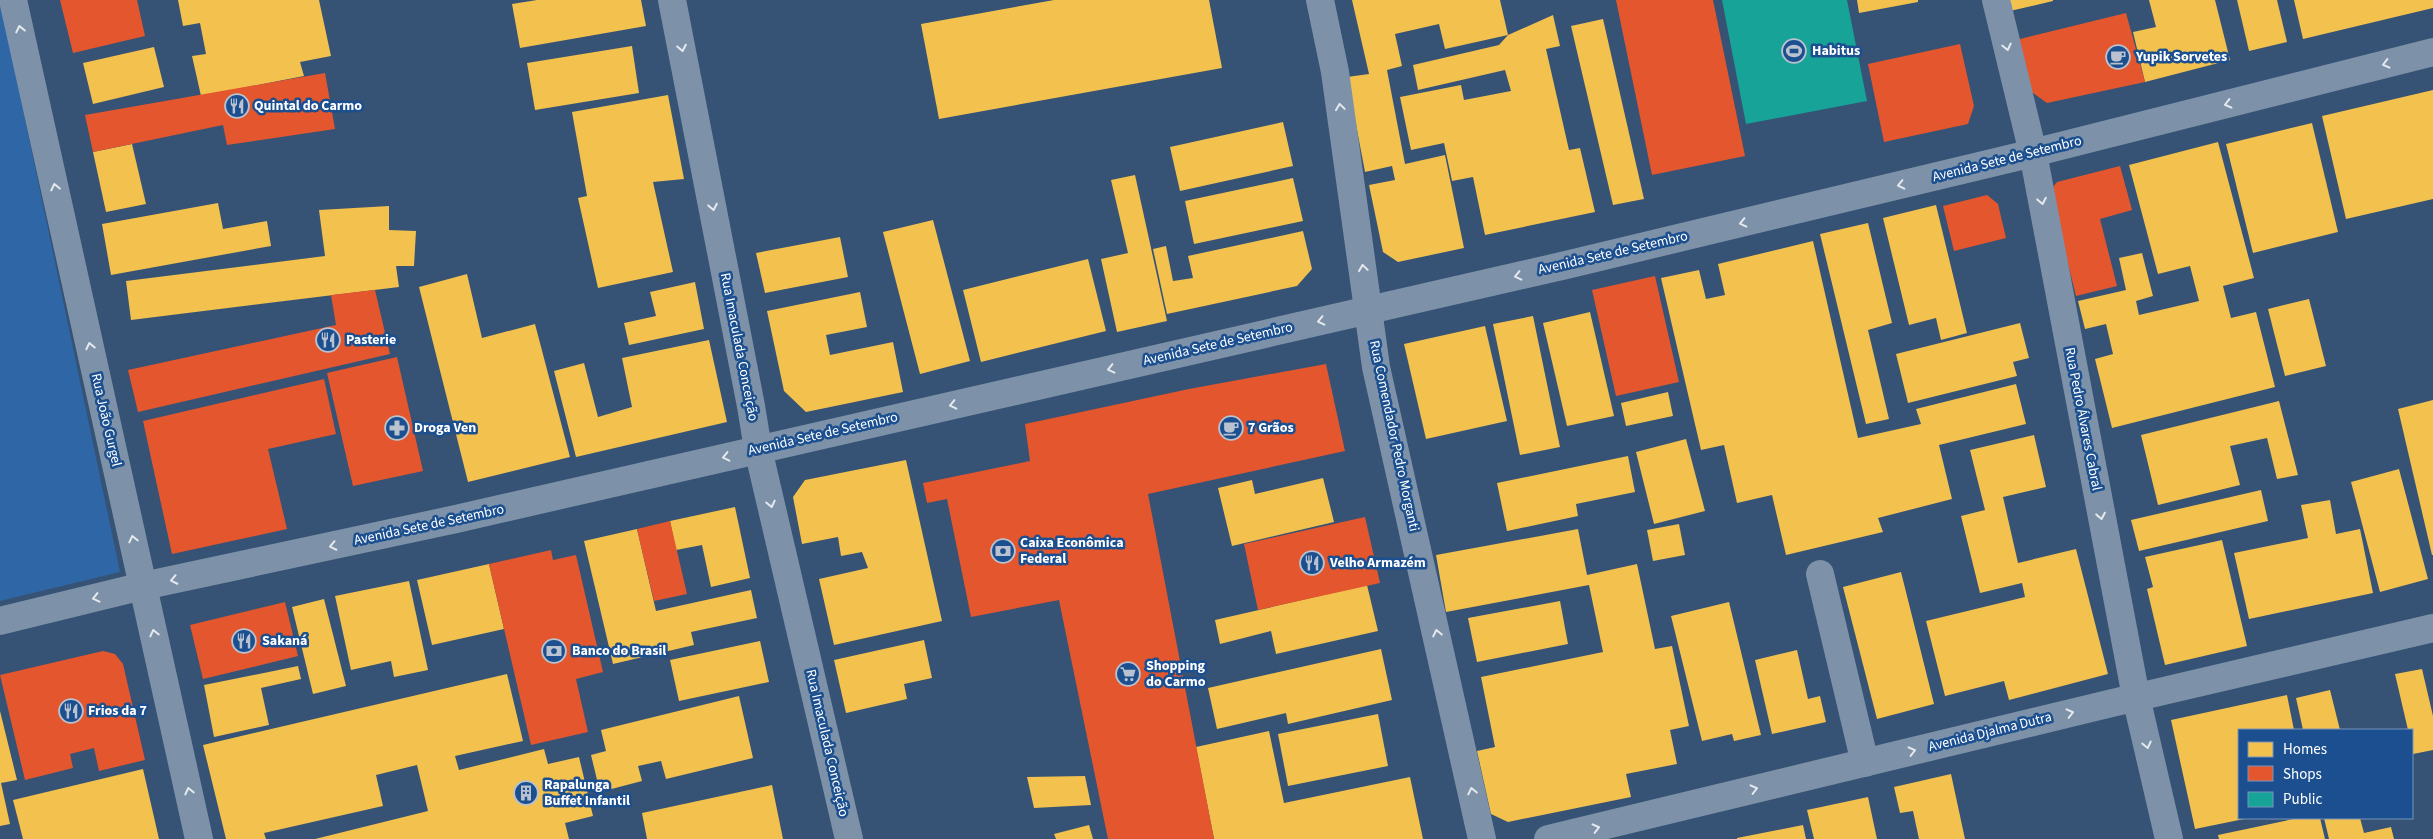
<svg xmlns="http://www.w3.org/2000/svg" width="2433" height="839" font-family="'Source Sans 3',sans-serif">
  <rect width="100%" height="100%" fill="#365274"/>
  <path fill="#2f66a5" d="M0,0l120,572 -120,29z"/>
  <g fill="#f2c14e">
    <path d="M178,0h141l12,56 -31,6 4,14 -103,20 -9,-40 14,-2 -6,-31 -17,3z"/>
    <path d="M537,0h104l5,26 -126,22 -8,-44z"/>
    <path d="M1054,0h155l13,68 -283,51 -18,-95z"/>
    <path d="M1352,0h148l8,35 -63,14 -6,-25 -44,10 7,32 -15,4 18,94 40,-9 19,93 -66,14 -15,-10 -14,-67 26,-5 -3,-14 -27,6 -18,-95 22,-3z"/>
    <path d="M1857,0h61v2l-59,11z"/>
    <path d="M2008,0h45v1l-43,10z"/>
    <path d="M2149,0h66l15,60 -85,22 -12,-50 23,-5z"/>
    <path d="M2237,0h40l10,42 -38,9z"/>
    <path d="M2294,0h139v8l-130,31z"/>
    <path d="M1553,15l7,31 -14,3 23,101 11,-2 15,64 -110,23 -12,-58 -21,4 -8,-38 -33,7 -11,-53 61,-12 3,15 47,-9 -6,-21 -87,20 -5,-25 86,-20 9,-10z"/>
    <path d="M1603,19l41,180 -31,6 -42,-179z"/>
    <path d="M632,46l7,47 -104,17 -8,-47z"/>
    <path d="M154,47l10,40 -71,17 -10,-41z"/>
    <path d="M2433,90v109l-87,20 -24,-103z"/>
    <path d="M668,95l16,84 -31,3 20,90 -75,16 -20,-90 9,-2 -15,-84z"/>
    <path d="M1283,122l10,44 -113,25 -10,-44z"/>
    <path d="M2312,123l26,109 -85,21 -27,-109z"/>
    <path d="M2218,142l36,136 -31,8 8,32 25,-6 19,75 -163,41 -17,-69 18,-5 -7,-30 -21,5 -7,-28 48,-11 -7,-32 23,-5 11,43 -17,5 3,14 60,-14 -9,-35 -32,8 -29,-109z"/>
    <path d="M132,144l14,60 -40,8 -13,-60z"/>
    <path d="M1135,175l32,146 -50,11 -16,-73 27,-6 -17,-73z"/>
    <path d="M1293,178l10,43 -109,23 -9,-43z"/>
    <path d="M218,203l5,26 44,-8 4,25 -160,29 -9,-51z"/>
    <path d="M1936,205l31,128 -26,7 -5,-22 -27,7 -26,-107z"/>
    <path d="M389,206v24l27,1 -2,35h-18l3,21 -268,33 -5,-39 199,-25 -6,-46z"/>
    <path d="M933,220l37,141 -50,13 -37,-142z"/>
    <path d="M1868,223l24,100 -24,7 21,89 -23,5 -46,-190z"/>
    <path d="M1303,231l9,38 -15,17 -130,28 -14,-65 13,-3 7,35 20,-3 -5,-22z"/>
    <path d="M840,237l8,40 -83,16 -9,-40z"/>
    <path d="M1813,241l45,197 63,-14 -5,-15 100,-25 10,40 -87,21 13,54 -74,19 5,14 -97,23 -14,-60 -35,8 -13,-58 -23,5 -40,-172 38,-8 7,29 19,-4 -7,-31z"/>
    <path d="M1088,259l18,72 -125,31 -18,-72z"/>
    <path d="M467,274l15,64 53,-14 35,133 -102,25 -49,-195z"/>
    <path d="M695,282l9,47 -75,16 -5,-22 32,-7 -6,-24z"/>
    <path d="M860,292l7,35 -41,8 4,20 63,-13 10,50 -97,20 -22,-21 -17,-80z"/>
    <path d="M2309,299l17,67 -41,10 -17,-67z"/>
    <path d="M1590,312l24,104 -47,10 -24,-103z"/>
    <path d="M1533,316l27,131 -40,8 -27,-131z"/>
    <path d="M2020,323l9,35 -16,4 4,14 -109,27 -12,-49z"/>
    <path d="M1485,326l22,95 -81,18 -22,-95z"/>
    <path d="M709,340l18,82 -151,35 -22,-86 30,-8 14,54 34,-10 -10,-49z"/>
    <path d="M1668,392l5,24 -47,10 -5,-23z"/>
    <path d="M2433,400v155h-1l-34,-146z"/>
    <path d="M2279,401l19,74 -21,4 -10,-41 -37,8 10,39 -82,20 -17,-70z"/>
    <path d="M2034,435l12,52 -43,10 15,66 58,-14 32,125 -99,26 -5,-19 -59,15 -19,-75 99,-24 -3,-14 -42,10 -19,-77 24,-6 -15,-60z"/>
    <path d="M1686,439l19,72 -51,13 -18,-72z"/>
    <path d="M1628,456l7,36 -59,12 2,12 -71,15 -10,-48z"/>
    <path d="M906,460l36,161 -108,24 -15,-66 49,-11 -6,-16 -21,4 -3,-19 -36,7 -9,-47 12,-17z"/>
    <path d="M2399,469l29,110 -48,13 -29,-110z"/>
    <path d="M1323,478l11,44 -102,24 -14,-58 34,-8 3,14z"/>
    <path d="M2261,490l7,31 -129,30 -8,-31z"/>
    <path d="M2330,500l6,34 24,-5 13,64 -124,26 -15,-66 74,-15 -7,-33z"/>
    <path d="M735,507l15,71 -39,9 -9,-42 -26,5 -6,-29z"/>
    <path d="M1679,524l6,31 -32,6 -6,-31z"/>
    <path d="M637,529l19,82 95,-21 6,28 -66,14 3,13 -81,19 -29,-123z"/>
    <path d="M1578,529l9,46 50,-11 18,85 17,-3 17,80 -19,4 7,34 -51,10 5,23 -123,25 -17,-8 -14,-63 18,-4 -14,-70 122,-25 -14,-67 -143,27 -10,-57z"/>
    <path d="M2222,540l25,106 -82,19 -18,-76 6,-2 -8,-30z"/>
    <path d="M489,564l15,65 -72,16 -15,-65z"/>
    <path d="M1901,572l33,132 -57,15 -34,-132z"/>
    <path d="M409,581l19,89 -34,7 -3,-16 -40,9 -16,-74z"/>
    <path d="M1367,585l11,46 -102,23 -5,-23 -51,13 -5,-24z"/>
    <path d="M324,599l22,87 -33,8 -21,-87z"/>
    <path d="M1560,601l8,43 -91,18 -9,-44z"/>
    <path d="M1729,602l32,133 -27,6 -2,-7 -30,7 -31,-125z"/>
    <path d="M924,640l8,38 -28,6 3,15 -61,14 -12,-53z"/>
    <path d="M760,641l9,41 -90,19 -9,-41z"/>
    <path d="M1381,649l11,51 -104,24 -2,-11 -69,16 -9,-41z"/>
    <path d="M1797,650l11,49 12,-3 6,26 -54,12 -17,-74z"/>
    <path d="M298,666l3,13 -40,9 8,37 -55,12 -10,-52z"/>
    <path d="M2422,669l11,47v34l-20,4 -1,-24h-4l-13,-56z"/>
    <path d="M507,674l16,67 -68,15 4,14 85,-21 4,15 31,-7 14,59 -28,7 4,16h-254l113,-28 -11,-46 -41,10 7,31 -119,27 2,6h-40l-23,-94z"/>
    <path d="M2330,690l10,40h-37l-7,-32z"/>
    <path d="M2287,695l7,35h-55v88l5,1 -49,10 -24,-109z"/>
    <path d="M739,696l14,62 -87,21 -5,-18 -23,5 4,15 -42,11 -9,-37 15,-4 -5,-21z"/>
    <path d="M0,711l17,69 -16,3 9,41 -10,2z"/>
    <path d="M1378,714l10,52 -100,20 -10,-52z"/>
    <path d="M1269,731l15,72 126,-26 13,62h-209l-18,-92z"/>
    <path d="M143,769l16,70h-136l-10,-39z"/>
    <path d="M1951,774l14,65h-46l-6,-28 -13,2 -6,-26z"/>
    <path d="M1085,776l6,29 -57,3 -7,-31z"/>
    <path d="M772,785l11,54h-136l-5,-26z"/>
    <path d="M1868,797l9,42h-63l-7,-29z"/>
    <path d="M2298,818h22l5,21h-106l-1,-4z"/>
    <path d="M2324,818h36l4,15 27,-6 3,12h-65z"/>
    <path d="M1089,825l4,14h-37l-2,-5z"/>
    <path d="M1803,825l3,14h-69v-1z"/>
  </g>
  <g fill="#e4572e">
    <path d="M60,0h77l8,36 -72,17z"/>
    <path d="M1616,0h97l32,156 -93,19z"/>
    <path d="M2126,13l19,69 -98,21 -18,-13 -13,-50z"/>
    <path d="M1960,44l14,62 -6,18 -84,18 -16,-78z"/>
    <path d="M325,73l10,56 -108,16 -4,-20 -130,27 -8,-37z"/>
    <path d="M2120,166l12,44 -32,9 17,67 -41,10 -26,-105 7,-9z"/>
    <path d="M1987,195l11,9 8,34 -52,13 -11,-45z"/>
    <path d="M1655,276l24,106 -63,14 -24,-106z"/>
    <path d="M375,290l15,64 -252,58 -10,-42 208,-45 -5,-30z"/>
    <path d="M397,357l26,114 -70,15 -26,-113z"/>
    <path d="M1326,364l19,87 -197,43 66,345h-106l-49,-239 -88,17 -24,-118 -20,4 -4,-20 107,-22 -5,-37 164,-35z"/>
    <path d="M324,379l12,55 -68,15 19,80 -115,25 -29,-133z"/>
    <path d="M1365,517l15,66 -122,27 -14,-66z"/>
    <path d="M670,521l17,73 -33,7 -17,-72z"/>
    <path d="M551,550l2,10 23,-5 27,117 -27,7 12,53 -57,13 -42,-181z"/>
    <path d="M285,602l13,54 -95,23 -13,-54z"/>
    <path d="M103,651l12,3 8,10 22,96 -46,11 -5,-23 -24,6 3,14 -48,12 -25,-105z"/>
  </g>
  <path fill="#17a398" d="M1722,0h125l20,101 -121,23z"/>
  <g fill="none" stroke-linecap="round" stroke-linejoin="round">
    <g stroke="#7d92a8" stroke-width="28">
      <path d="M13,0l186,839"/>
      <path d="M672,0l79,406 7,43 91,390"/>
      <path d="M1320,0l15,72 41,295 106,472"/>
      <path d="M1996,0l37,153 103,544 33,142"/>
      <path d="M1820,574l45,189"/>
      <path d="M0,621l143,-35 313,-67 1110,-254 467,-112 400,-101"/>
      <path d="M1548,839l560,-135 325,-76"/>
    </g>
  </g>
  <defs><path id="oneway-chevron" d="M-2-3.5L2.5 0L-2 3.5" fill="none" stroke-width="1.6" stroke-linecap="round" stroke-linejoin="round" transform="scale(1.25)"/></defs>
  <g stroke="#e5e9ee">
    <use href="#oneway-chevron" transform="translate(20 29) rotate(-102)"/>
    <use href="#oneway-chevron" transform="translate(2007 47) rotate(77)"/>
    <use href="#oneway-chevron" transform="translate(682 48) rotate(79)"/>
    <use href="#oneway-chevron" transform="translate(2386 64) rotate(166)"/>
    <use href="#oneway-chevron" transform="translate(2228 104) rotate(166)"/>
    <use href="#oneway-chevron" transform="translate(1340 107) rotate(-98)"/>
    <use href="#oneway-chevron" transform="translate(1901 185) rotate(167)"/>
    <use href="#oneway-chevron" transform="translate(55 187) rotate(-102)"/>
    <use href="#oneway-chevron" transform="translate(2042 201) rotate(79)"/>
    <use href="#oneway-chevron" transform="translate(713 207) rotate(79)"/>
    <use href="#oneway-chevron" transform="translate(1743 223) rotate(167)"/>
    <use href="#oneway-chevron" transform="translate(1363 268) rotate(-98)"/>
    <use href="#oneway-chevron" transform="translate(1518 276) rotate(167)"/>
    <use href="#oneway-chevron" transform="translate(1321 321) rotate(167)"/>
    <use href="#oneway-chevron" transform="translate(90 346) rotate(-103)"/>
    <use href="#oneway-chevron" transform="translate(1111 369) rotate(167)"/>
    <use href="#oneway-chevron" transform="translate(953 405) rotate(167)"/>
    <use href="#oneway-chevron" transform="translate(726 457) rotate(167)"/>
    <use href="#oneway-chevron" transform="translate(771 504) rotate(77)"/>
    <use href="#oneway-chevron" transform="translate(2101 516) rotate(79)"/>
    <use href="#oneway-chevron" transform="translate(133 539) rotate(-103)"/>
    <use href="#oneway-chevron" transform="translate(333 546) rotate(168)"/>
    <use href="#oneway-chevron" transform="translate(174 580) rotate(168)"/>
    <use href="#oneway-chevron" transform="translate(96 598) rotate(167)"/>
    <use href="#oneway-chevron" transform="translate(154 633) rotate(-103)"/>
    <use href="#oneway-chevron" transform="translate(1437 633) rotate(-102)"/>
    <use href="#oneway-chevron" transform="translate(2070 713) rotate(-14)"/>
    <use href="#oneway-chevron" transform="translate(2147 745) rotate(77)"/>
    <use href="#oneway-chevron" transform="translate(1912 751) rotate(-14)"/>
    <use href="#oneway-chevron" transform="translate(1754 789) rotate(-14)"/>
    <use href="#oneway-chevron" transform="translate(189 791) rotate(-103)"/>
    <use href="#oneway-chevron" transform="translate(1472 791) rotate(-102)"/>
    <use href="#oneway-chevron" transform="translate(1596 828) rotate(-14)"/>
  </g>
  <defs>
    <g id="stadium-ring" transform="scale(1.25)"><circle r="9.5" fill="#1b4f8f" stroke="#b9c2ce" stroke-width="1.5"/><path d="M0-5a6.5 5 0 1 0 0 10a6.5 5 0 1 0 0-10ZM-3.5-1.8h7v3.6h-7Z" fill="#b9c2ce"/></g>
    <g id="cafe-ring" transform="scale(1.25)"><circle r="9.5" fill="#1b4f8f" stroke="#b9c2ce" stroke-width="1.5"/><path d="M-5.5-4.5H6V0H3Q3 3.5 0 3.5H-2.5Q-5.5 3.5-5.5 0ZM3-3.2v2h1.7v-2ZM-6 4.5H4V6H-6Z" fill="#b9c2ce"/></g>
    <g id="restaurant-ring" transform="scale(1.25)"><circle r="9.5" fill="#1b4f8f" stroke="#b9c2ce" stroke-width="1.5"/><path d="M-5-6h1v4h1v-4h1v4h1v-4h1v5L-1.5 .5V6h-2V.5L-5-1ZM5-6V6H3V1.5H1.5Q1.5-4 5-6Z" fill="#b9c2ce"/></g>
    <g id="pharmacy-ring" transform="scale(1.25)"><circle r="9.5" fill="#1b4f8f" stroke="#b9c2ce" stroke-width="1.5"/><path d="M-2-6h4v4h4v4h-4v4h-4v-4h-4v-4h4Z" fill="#b9c2ce"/></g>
    <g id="bank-ring" transform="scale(1.25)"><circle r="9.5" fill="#1b4f8f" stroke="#b9c2ce" stroke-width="1.5"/><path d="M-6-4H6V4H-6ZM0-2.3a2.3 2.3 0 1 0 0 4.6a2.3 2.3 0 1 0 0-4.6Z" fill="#b9c2ce"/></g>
    <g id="supermarket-ring" transform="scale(1.25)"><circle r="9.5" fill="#1b4f8f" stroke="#b9c2ce" stroke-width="1.5"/><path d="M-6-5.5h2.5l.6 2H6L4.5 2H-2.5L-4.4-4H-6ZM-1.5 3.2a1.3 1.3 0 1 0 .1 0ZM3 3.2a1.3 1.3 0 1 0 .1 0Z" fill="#b9c2ce"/></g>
    <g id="building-ring" transform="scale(1.25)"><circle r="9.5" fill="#1b4f8f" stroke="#b9c2ce" stroke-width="1.5"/><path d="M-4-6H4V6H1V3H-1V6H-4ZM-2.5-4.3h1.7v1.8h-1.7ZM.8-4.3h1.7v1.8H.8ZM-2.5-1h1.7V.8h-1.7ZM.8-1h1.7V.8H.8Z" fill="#b9c2ce"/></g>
  </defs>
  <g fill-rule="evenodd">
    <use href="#stadium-ring" x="1794" y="51"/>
    <use href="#cafe-ring" x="2118" y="57"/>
    <use href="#restaurant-ring" x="237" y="106"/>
    <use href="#restaurant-ring" x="328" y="340"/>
    <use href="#pharmacy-ring" x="397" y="428"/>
    <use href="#cafe-ring" x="1231" y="428"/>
    <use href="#bank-ring" x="1003" y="551"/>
    <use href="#restaurant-ring" x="1312" y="563"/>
    <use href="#restaurant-ring" x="244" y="641"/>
    <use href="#bank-ring" x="554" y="651"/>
    <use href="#supermarket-ring" x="1128" y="674"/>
    <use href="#restaurant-ring" x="71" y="711"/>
    <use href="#building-ring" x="526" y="793"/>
  </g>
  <g text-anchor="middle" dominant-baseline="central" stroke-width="5" stroke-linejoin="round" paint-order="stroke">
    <g font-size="14" font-weight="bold" fill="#fff" stroke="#1b4f8f" text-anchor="start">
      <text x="1812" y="51">Habitus</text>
      <text x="2136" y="57">Yupik Sorvetes</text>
      <text x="254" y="106">Quintal do Carmo</text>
      <text x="346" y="340">Pasterie</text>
      <text x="414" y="428">Droga Ven</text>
      <text x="1248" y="428">7 Grãos</text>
      <text x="1020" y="543">Caixa Econômica<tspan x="1020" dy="16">Federal</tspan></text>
      <text x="1330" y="563">Velho Armazém</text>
      <text x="262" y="641">Sakaná</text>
      <text x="572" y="651">Banco do Brasil</text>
      <text x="1146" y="666">Shopping<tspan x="1146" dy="16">do Carmo</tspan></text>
      <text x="88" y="711">Frios da 7</text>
      <text x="544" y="785">Rapalunga<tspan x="544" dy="16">Buffet Infantil</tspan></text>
    </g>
    <g font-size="14" fill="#fff" stroke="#1b4f8f">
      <text transform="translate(2007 159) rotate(-14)">Avenida Sete de Setembro</text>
      <text transform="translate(1613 253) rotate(-13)">Avenida Sete de Setembro</text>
      <text transform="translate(1218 344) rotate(-13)">Avenida Sete de Setembro</text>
      <text transform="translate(739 347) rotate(79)">Rua Imaculada Conceição</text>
      <text transform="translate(2083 419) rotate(79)">Rua Pedro Álvares Cabral</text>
      <text transform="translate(106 420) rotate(77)">Rua João Gurgel</text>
      <text transform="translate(823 434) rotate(-13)">Avenida Sete de Setembro</text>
      <text transform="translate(1394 436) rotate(78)">Rua Comendador Pedro Morganti</text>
      <text transform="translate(429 525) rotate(-12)">Avenida Sete de Setembro</text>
      <text transform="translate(1990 732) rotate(-14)">Avenida Djalma Dutra</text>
      <text transform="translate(827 743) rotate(77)">Rua Imaculada Conceição</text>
    </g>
  </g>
  <rect x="2238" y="729" width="175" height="90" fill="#1b4f8f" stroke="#7695bc"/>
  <rect x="2248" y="742" width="25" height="15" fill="#f2c14e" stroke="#7695bc"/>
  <text x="2283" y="754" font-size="15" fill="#ffffff">Homes</text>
  <rect x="2248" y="766" width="25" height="15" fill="#e4572e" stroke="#7695bc"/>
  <text x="2283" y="779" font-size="15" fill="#ffffff">Shops</text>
  <rect x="2248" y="792" width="25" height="15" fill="#17a398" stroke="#7695bc"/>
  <text x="2283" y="804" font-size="15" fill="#ffffff">Public</text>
</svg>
